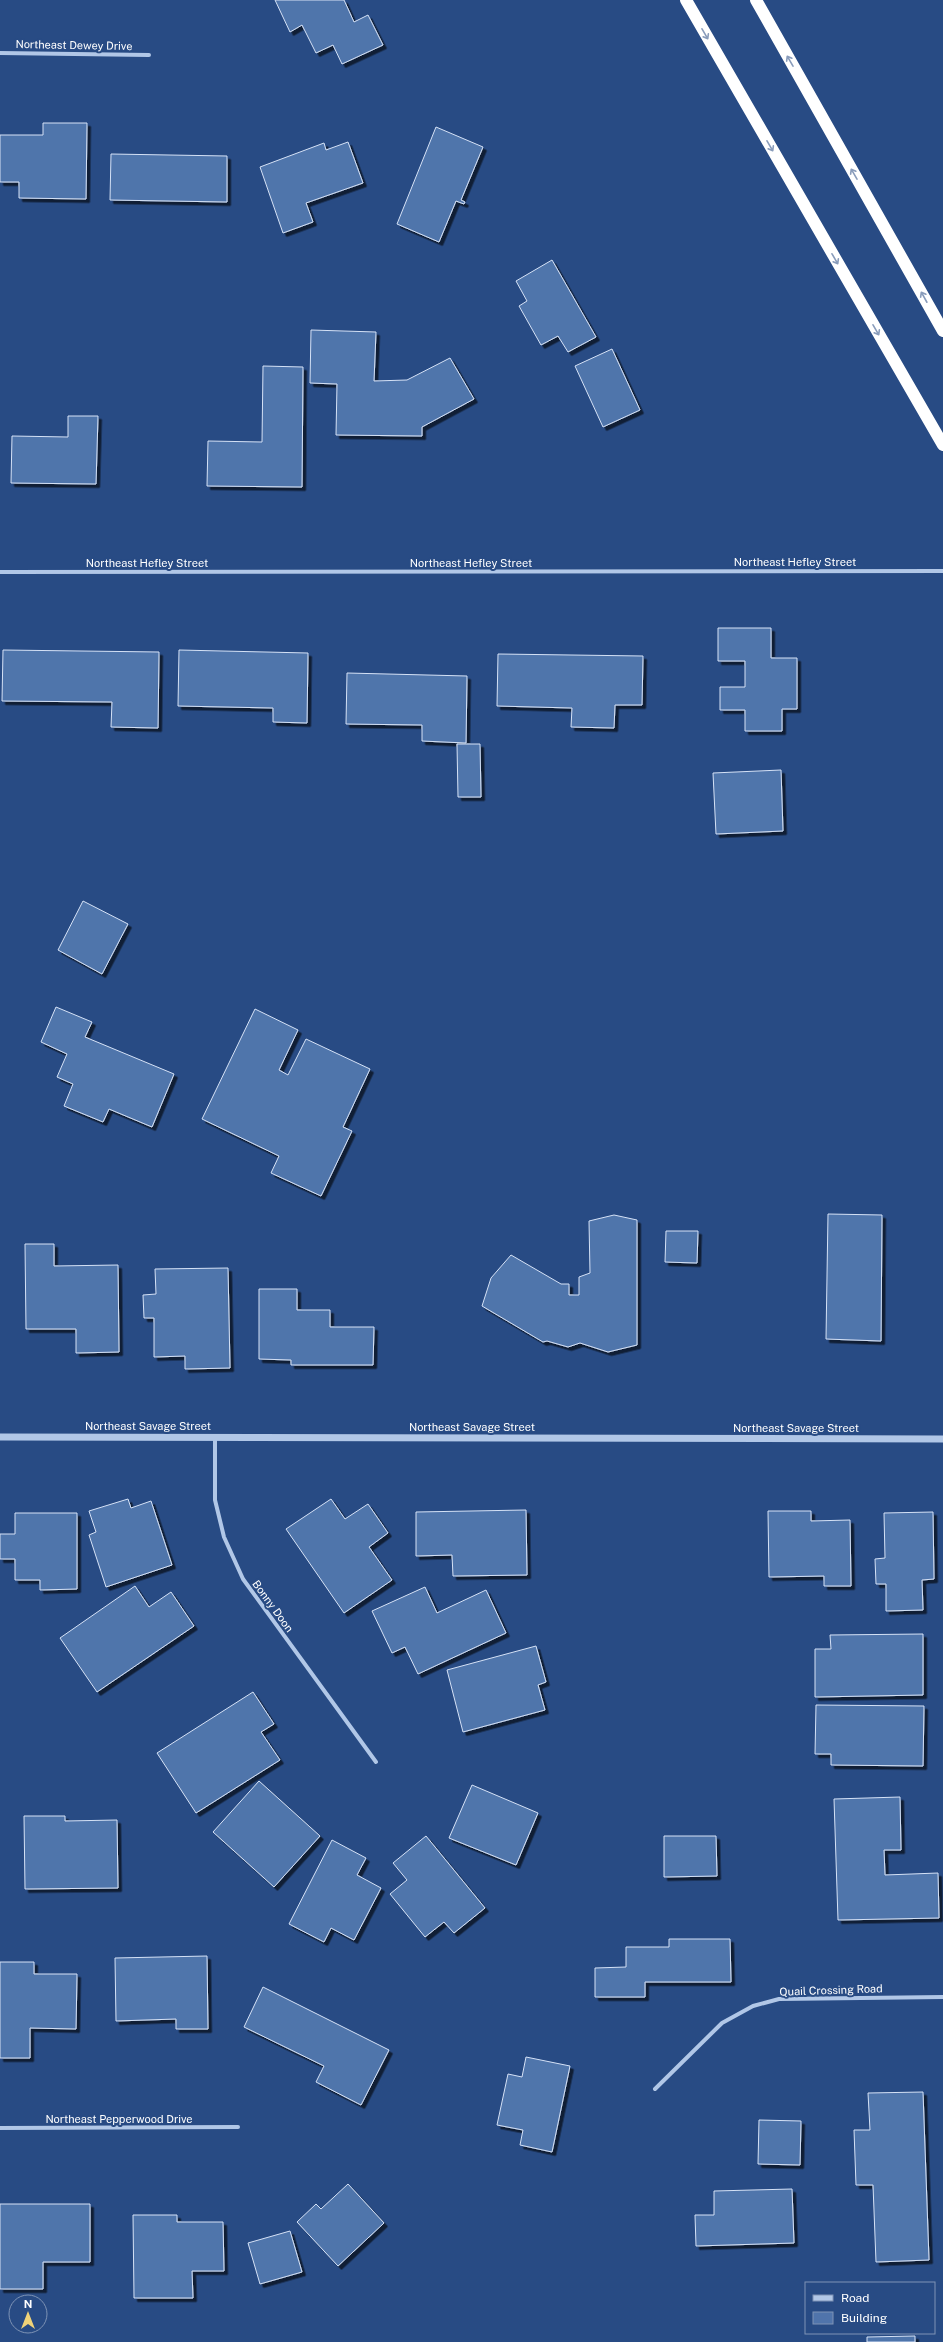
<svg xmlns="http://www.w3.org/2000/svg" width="943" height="2342" font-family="'Public Sans',sans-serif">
  <defs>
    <filter id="shadow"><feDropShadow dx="3.5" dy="3.5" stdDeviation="0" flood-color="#0009"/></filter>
  </defs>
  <rect width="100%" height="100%" fill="#284b84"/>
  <g fill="#5074ab" stroke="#d5e2f6" filter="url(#shadow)">
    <path d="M275,0h69l10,22 14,-7 15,30 -41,19 -9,-19 -17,8 -14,-28 -12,7z"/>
    <path d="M43,123h44l-1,76 -67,-1v-16h-19v-47h43z"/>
    <path d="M436,127l47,20 -22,53 4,2 -1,2 -8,-3 -17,41 -42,-18z"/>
    <path d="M348,142l15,41 -57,20 7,19 -30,11 -23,-66 64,-24 2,7z"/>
    <path d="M111,154l116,2v46l-117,-2z"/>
    <path d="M552,260l44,77 -28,15 -10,-16 -17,9 -22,-39 8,-5 -11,-20z"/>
    <path d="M311,330l65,2 -2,49 33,-1 43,-22 24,41 -52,28v9l-86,-1 1,-51 -27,-1z"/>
    <path d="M612,349l28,61 -37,17 -28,-61z"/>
    <path d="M263,366l40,1 -1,120 -95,-1 1,-45 54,1z"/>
    <path d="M68,416h30l-2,68 -85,-1 1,-47 56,1z"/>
    <path d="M718,628h53v30h26v51h-15v22h-37v-21h-25v-23h25v-26h-27z"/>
    <path d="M3,650l156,2 -1,76 -47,-1 1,-25 -110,-1z"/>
    <path d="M179,650l129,3 -1,70 -34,-1v-14l-95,-2z"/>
    <path d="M498,654l145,2 -1,49h-27l-1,23 -43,-1 1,-19 -75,-2z"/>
    <path d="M347,673l120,3 -1,67 -44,-2v-16l-76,-1z"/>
    <path d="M457,744h23l1,53h-23z"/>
    <path d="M781,770l2,61 -67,3 -3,-61z"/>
    <path d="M83,901l45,23 -26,50 -44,-24z"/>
    <path d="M56,1007l36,15 -7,15 89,37 -22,53 -43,-18 -6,13 -39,-16 9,-22 -16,-7 10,-23 -26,-12z"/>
    <path d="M255,1009l43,21 -19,40 9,5 18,-36 64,30 -27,58 9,4 -31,65 -50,-23 8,-17 -77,-37z"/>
    <path d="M828,1214l54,1 -1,126 -55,-2z"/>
    <path d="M614,1215l23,5v125l-29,7 -28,-9 -12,4 -21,-6 -4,1 -61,-36 9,-28 20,-23 50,29h8v11h10v-18l11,-4 -1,-52z"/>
    <path d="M666,1231h32l-1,32 -32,-1z"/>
    <path d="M25,1244h29v22l64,-1 1,87 -43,1v-24h-50z"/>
    <path d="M228,1268l2,100 -45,1v-13l-31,1v-39h-10l-1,-23 13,-1 -1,-25z"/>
    <path d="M259,1289h38v21h33v17h44l-1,38h-82v-5l-32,-1z"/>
    <path d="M128,1499l3,9 20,-7 21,64 -66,22 -17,-52 7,-3 -7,-21z"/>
    <path d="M331,1499l14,20 23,-15 20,29 -19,14 23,33 -48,33 -58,-84z"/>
    <path d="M526,1510l1,65 -74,1 -1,-21 -36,1v-44z"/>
    <path d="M768,1511h43v10l39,-1 1,66h-27v-10l-55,1z"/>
    <path d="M933,1512l1,67 -12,1 1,30 -37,1v-27h-10l-1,-25 10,-1 -1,-45z"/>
    <path d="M15,1513h62v76l-37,1v-10h-25v-21h-15v-25h15z"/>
    <path d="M135,1586l14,21 22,-15 23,34 -97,66 -37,-54z"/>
    <path d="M425,1587l12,26 49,-23 20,43 -88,41 -13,-27 -13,6 -20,-42z"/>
    <path d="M923,1634v61l-108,2v-48h16l-1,-14z"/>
    <path d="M536,1646l10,36 -8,3 7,25 -82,22 -16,-62z"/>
    <path d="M253,1692l21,32 -13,8 19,28 -84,53 -39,-60z"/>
    <path d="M816,1705l108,1 -1,60 -92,-1v-11h-16z"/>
    <path d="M259,1781l61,55 -46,51 -61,-55z"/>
    <path d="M472,1785l66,28 -22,52 -67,-27z"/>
    <path d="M900,1797l1,53h-17l1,25 53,-2 1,45 -101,2 -4,-121z"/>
    <path d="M24,1816h41v5l52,-1 1,68 -93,1z"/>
    <path d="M426,1836l59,72 -31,25 -10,-11 -19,15 -35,-43 17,-14 -14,-17z"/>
    <path d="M664,1836h52l1,40 -53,1z"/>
    <path d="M332,1840l34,18 -9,17 24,13 -27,52 -23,-12 -7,14 -35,-18z"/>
    <path d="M669,1939h61l1,43h-86v15h-50v-29l31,-1v-20h43z"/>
    <path d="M207,1956l1,73h-32v-10l-60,2 -1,-63z"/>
    <path d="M0,1962h34v12h43l-1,55 -46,-1v30h-30z"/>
    <path d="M263,1987l126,63 -28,55 -45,-23 8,-16 -80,-39z"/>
    <path d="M526,2057l44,9 -18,86 -32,-7 3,-15 -26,-5 11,-51 14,3z"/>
    <path d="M923,2092l6,168 -53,2 -3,-77h-17l-2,-55h16l-2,-37z"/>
    <path d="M759,2120l42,1 -1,44 -42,-1z"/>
    <path d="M348,2184l36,39 -46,43 -41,-44 19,-18 5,5z"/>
    <path d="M792,2189l2,54 -98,3 -1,-31h19v-24z"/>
    <path d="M0,2204h90v58h-47v27h-43z"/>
    <path d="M133,2215h44v7h46l1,49h-32l1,27h-59z"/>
    <path d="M290,2231l12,41 -42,12 -12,-41z"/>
    <path d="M915,2336v6h-48v-5z"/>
  </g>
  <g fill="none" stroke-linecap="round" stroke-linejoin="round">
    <g stroke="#b1c7e7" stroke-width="4">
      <path d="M0,53l149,2"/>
      <path d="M0,572l943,-1"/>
      <path d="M215,1437v63l9,37 19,42 133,183"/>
      <path d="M655,2089l67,-66 31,-17 26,-7 164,-2"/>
      <path d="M0,2128l238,-1"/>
    </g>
    <path stroke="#b1c7e7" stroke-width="7" d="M0,1437l943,2"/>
    <g stroke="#fff" stroke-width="12">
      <path d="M686,0l257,445"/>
      <path d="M756,0l187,331"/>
    </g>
  </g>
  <defs><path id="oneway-shaft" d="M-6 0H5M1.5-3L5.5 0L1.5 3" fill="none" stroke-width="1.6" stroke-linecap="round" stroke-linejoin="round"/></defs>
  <g stroke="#899cbb">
    <use href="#oneway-shaft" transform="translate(705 34) rotate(60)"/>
    <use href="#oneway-shaft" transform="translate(790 61) rotate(-120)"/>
    <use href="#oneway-shaft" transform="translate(770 146) rotate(60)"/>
    <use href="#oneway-shaft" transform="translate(854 174) rotate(-120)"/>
    <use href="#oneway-shaft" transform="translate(835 259) rotate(60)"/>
    <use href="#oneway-shaft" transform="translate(924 297) rotate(-119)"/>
    <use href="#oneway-shaft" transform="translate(876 330) rotate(60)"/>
  </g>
  <g text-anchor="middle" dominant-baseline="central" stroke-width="4" stroke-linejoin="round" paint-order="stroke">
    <g font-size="11" fill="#fff" stroke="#284b84">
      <text transform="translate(74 45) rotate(1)">Northeast Dewey Drive</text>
      <text x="795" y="562">Northeast Hefley Street</text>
      <text x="147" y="563">Northeast Hefley Street</text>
      <text x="471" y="563">Northeast Hefley Street</text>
      <text x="148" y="1426">Northeast Savage Street</text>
      <text x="472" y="1427">Northeast Savage Street</text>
      <text x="796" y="1428">Northeast Savage Street</text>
      <text transform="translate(273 1606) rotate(54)">Bonny Doon</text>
      <text transform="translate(831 1990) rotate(-2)">Quail Crossing Road</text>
      <text x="119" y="2119">Northeast Pepperwood Drive</text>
    </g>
  </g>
  <rect x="805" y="2282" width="130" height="52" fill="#284b84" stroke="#7e93b5"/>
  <rect x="813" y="2295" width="20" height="6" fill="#b1c7e7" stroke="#7e93b5"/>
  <text x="841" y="2302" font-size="12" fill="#ffffff">Road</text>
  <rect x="813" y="2312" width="20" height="12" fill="#5074ab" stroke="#7e93b5"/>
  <text x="841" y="2322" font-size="12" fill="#ffffff">Building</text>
  <g transform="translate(28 2314)"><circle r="19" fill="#284b84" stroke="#7e93b5"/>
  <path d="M0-3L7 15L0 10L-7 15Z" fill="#efd278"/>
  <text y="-6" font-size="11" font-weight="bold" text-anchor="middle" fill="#ffffff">N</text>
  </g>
</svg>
